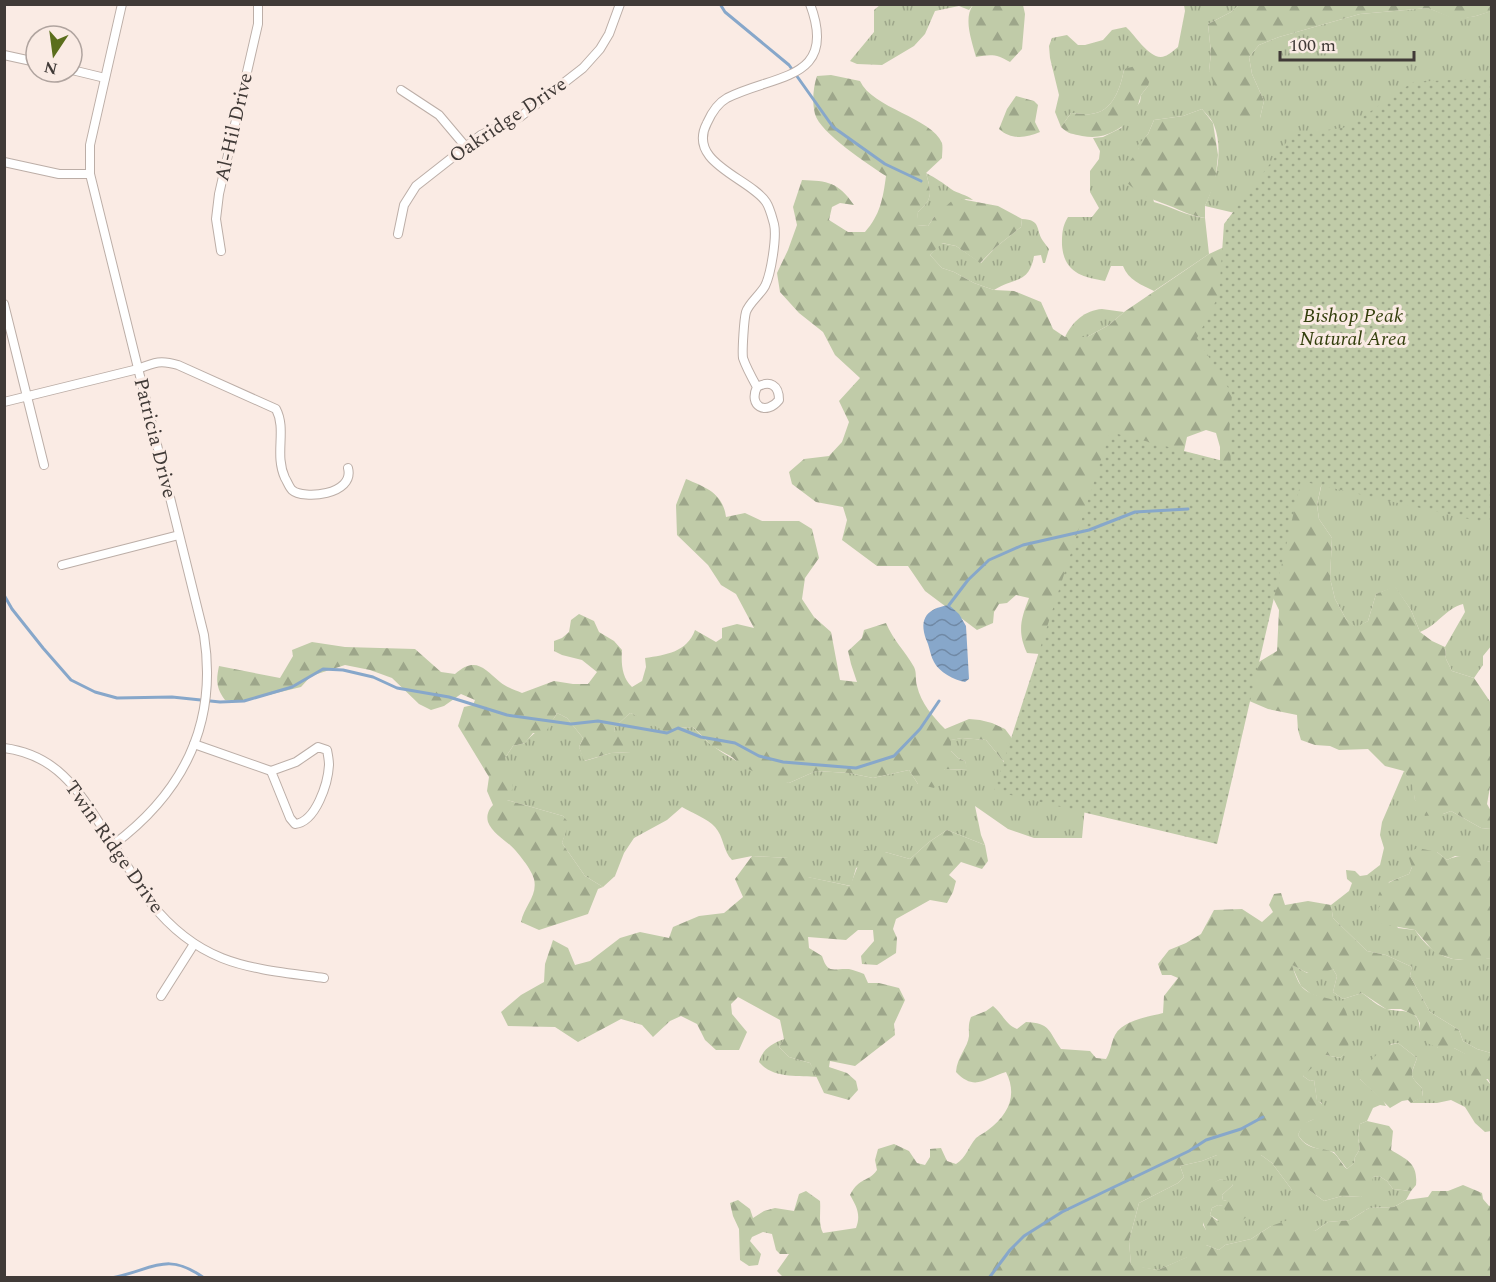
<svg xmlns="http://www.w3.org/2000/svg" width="1496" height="1282" font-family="Spectral,serif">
  <defs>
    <pattern id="grass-tufts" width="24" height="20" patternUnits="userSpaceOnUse" patternTransform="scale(1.5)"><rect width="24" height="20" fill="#c0cba8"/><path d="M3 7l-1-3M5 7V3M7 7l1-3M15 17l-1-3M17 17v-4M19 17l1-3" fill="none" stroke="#9da68a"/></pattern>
    <pattern id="forest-firs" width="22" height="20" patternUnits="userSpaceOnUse" patternTransform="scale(1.5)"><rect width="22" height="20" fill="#c0cba8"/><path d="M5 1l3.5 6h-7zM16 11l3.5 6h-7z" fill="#9da68a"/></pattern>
    <pattern id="park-dots" width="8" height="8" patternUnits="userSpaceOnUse" patternTransform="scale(1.5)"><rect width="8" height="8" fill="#c0cba8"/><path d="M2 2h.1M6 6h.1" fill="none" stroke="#9da68a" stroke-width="1.8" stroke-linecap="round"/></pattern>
    <pattern id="water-waves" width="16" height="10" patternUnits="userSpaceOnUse" patternTransform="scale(1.5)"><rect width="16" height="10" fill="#87a7ca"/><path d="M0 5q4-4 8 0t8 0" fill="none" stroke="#7089a5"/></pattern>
  </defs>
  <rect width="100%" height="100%" fill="#faebe4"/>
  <g fill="url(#grass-tufts)" fill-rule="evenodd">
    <path d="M880,5h93l-4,5 -10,-4 -24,5 -10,23 -11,12 -32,19 -25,-1 -7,-3 24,-29v-22z"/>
    <path d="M1184,5h55l-8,7 -23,12 3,29 -2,18 51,47 4,-17 -12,-27 -3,-17 10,-12 20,-8 81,-23 68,-6 28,11 20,-3 15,-5 1,634 -9,11v9l-9,13 -22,-7 -6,-12 -1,-12 20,-35 -2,-8c-18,5 -25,21 -43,28l-9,-22 -16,-23 -19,7 -8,27 -12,7 -10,-9 -11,-20 -5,-21 2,-40 -13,-19 -2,-14 58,-259 -170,-40c11,-25 19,-55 9,-81 -2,-6 -8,-11 -12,-16l-19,7 -29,4 -6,14 -10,12 16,56c18,5 33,14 51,16l4,36 -55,37c-12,-6 -26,-11 -31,-25h-12l-6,15c-24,-4 -41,-9 -43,-36 0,-11 0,-18 6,-28h24l7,-9 -9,-16v-21l9,-12 1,-8 -7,-13 10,-1 18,-9 19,-26 1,-7 7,-9 -24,-17c-3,18 -11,43 -33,45 -6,1 -13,-1 -20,-1l-10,14 -6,-15 4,-17 -9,-37 -1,-12 3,-8 15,-3 11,10h7l18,-5 9,-10 14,-3c10,9 25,35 39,29 4,-1 9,-6 13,-9l7,-36z"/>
    <path d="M926,173c10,5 17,10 25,16 7,5 15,5 22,11l-7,-1 -32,18 -6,9 -12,-1 2,-13c16,-14 13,-20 8,-39z"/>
    <path d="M1022,219c20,1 13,10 21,22 2,3 4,5 6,8l-4,14h-2l-2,-8 -7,1c-5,28 -19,21 -40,34l-20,-7 -20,-11 -12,-4 -12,-13 11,-12 15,3 25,17 15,-16 25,-20z"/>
    <path d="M1102,309l22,3 -15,13 -22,12h-22c7,-15 20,-27 37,-28z"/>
    <path d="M557,713l10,5 16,20 -4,9 6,14 26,-8 20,-1 -17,-21 1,-4 15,-14 48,15 15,-1c24,29 61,43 96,56l27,-12 33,2 24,5 36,-8 9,14 27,-15 22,1 -2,-9 -7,-3 -7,-7 -1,-11 12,-2 24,2 17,21 8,15 74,30 -3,32h-48l-26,-9 -33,-23 6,29 4,10 -38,-15 -18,12 -19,17 -25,-7 -29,16 -5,18 -44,-9 -19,-19 -36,-2 -20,4c-9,-9 -8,-23 -17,-33 -7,-8 -23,-14 -33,-20l-15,13 -33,18 -10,15 -9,23 -12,11 -18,-11 -23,-33 6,-20 -5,-7 -56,-16 -2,-42 8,-12 12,-3c11,-15 25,-15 32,-30z"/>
    <path d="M1404,771l9,13 2,16 28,14 8,-3 30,17 10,1v33l-36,-6 -8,4 -10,-8 -25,15 -3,7 -20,8 -7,21 16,25 17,2c21,31 41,33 76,28v95l-14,-4 -14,-8 -4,-11 -29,-18 -20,-36 2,-9 -26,-12 -19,-4 -34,-33 -2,-13 18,-14 3,-8 -5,-4 -1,-9 9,1 5,5 7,-1 13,-10 4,-17 -4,-13 2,-13z"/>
    <path d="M1291,964l16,9 26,-4 4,7 -4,16 10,7 19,-6c7,5 17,14 25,16 16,4 32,-2 33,21l18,18h16l12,6 25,31v46l-6,1 -10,-9 -10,-16 -14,-7 -14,3h-26l12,-7 -1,-8c-14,-14 -11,-12 -5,-30l-19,-15 -7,1 -31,35 23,21 3,6 -6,-1 -7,3 -6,13 -7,3 -2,14 2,11 -5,8 -1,6 -7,6 -13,-17c-15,-3 -28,-4 -36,-17l5,-11 11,-5 8,-16 -5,-2 -3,-21 -4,1 -7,-5 8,-21h15l14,3 8,-8 -1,-33 -11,-15 -25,-8 -10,-8z"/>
    <path d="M784,1039l-5,8 10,10 21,6 8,14c-20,-2 -45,2 -59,-15 4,-13 12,-18 25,-23z"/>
    <path d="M1217,1155h44l11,8 20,27h17l15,11 18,-5 19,1 12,-20 6,-1 8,5 6,8 18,2 -5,9 -12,7 -25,1 -19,12 -22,2 -13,9 -44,-5 -20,13 -26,6 -6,5 -13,-5 -18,12 -30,13 -27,-4 -2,-25 10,-38 39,-20 6,-6 -4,-11 22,-5zM1221,1179l12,6 -11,10 1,5 8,2 7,-4 -14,8 -6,-1 -6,3 -2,7 8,5 -12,10 -3,-5 5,-39z"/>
  </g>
  <g fill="url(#forest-firs)">
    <path d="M973,5h50l2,9 -3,35 -12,13c-13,-8 -19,-8 -34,-5 -4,-16 -13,-38 -3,-52z"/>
    <path d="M1239,5l252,-1 1,7 -16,5 -20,4 -28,-12 -68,6 -81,23 -20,8 -10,12 3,17 12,27 -4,17 -19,6 -19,-18 -13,-35 2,-18 -3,-29 23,-12z"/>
    <path d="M1139,65l12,9 -3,12 -7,9 -7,23c-18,13 -29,22 -52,18 -9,-2 -14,-2 -21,-9l10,-14c7,0 14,2 20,1 22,-2 30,-27 33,-45z"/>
    <path d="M831,75l29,6c12,27 72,37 82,62 1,4 0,11 0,15l-16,15c5,19 8,25 -8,39l-1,13 11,1 6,-9 21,-19 43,8 24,13 -1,8 -25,20 -16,16 -24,-17 -14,-3 -12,12 12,13 12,4 20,11 20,7 20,1 27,11 12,27 12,8h22l22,-12 15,-13 85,-58 28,-13 87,231 -7,33 2,14 13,19 -2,40 5,21 11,20 10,8 12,-6 8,-27 19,-8 16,24 9,22 12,9 13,6 1,12 6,12 22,7 17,25 1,73 -5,28 4,7v18l-10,-1 -30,-17 -8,3 -18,2 -10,-16 -3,-16 -8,-13 -19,-5 -17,-17 -29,1 -9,-4 -15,-1 -14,-5 -3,-10 -1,-15 -29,-6 -28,-12 4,-26 33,-20 2,-41 -15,-31 -65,-103 21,-16v-13l-4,-14 -10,-3 -19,7 -3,14 -132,204 -25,-2c-10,-22 -6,-34 2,-55l-13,-3 -9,8 -8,1 -5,8 -1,11 -16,7 -52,-39 -17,-25h-31l-35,-26 5,-20 -4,-13 -27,-5 -24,-18 -3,-12 15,-13 25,-3 13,-14 7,-20 -10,-21 21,-23 -25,-23 -12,-23 -24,-19 -19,-21 -3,-19 11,-23 9,-25 -4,-18 9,-27c26,1 36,2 52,25l-14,-2 -8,4 -3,13 19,12h17c15,-17 18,-33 21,-56 -17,-11 -66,-43 -71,-62 -3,-12 -2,-26 2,-38z"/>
    <path d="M1016,96l18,5 4,4 -3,17 5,10c-14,6 -29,8 -41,-3l8,-20z"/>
    <path d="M1202,109l11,14 5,32 -3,28 -10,23v12c-13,-2 -23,-7 -35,-12 -25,-9 -32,-13 -52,-31l21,-25 -2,-4 11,-12 6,-14 29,-4z"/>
    <path d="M686,479c19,8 37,14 40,38l19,-4 17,8h37l13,8 7,29 -14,20 -3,21 12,18 17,15 9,48 17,2 -6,-18 -3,-13 14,-13 2,-8 22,-7c7,17 19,28 28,44 3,6 1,12 3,19 4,17 16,31 28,43l24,-10 11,1 12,3 13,6 6,8 2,18 -10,6 -17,-21 -24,-2 -11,2v11l7,7 7,3 3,9 -23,-1 -11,19 -16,-4 -9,-14 -36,8 -24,-5 -33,-2 -27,12 -18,-3 -29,-14 -10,-9 -20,-11 -19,-19 -15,1 -11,5 -29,-17 -8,-3 -15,14 -1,4 14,8 4,13 -21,1 -27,8 -5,-14 4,-9 -16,-20 -10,-5 -13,22 -11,-2 -8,10 -12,3 -8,12 8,30 -6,12 56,16 6,7 -7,20 23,33 18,11 -5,2 -10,25 -49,16 -18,-8c3,-16 17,-26 13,-43 -2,-9 -17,-28 -24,-34 -7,-6 -19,-14 -22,-23 -2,-7 1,-13 5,-17l-6,-14 2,-14 -31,-51 6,-19 9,-2 2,-5 -14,-6 -17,12 -13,4 -12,-6 -27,-26 -22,-8 -25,-5 -34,11 -10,11 -57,14 -19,-1c-9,-12 -9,-20 -6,-34l61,12 13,-22 -1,-6 20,-8 33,5 70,2 26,23 14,2c20,-18 29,-6 45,8 6,5 15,8 22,11l32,-12 19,3h15l9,-12 -15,-12 -20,-5 -8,-4v-10l8,-3 7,-6 2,-12 8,-6 15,7 5,11 15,9 8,9c-1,14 0,28 10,37l10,-6 4,-14 -1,-9c21,-3 42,-6 50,-28l21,12 6,-4v-10l15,-4 17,4 -18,-34 -15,-9 -13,-20 -31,-30 -1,-30z"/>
    <path d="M947,830l38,15 3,16 -6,8 -21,-7 -12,13 7,6 -3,11 -6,11 -17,-3 -34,19 -3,10 4,9 -1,15 -19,12 -15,-1 -1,-8 13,-15 -1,-11h-15l-12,10 -38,-3 1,11 13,8c6,19 11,12 27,13 5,1 10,3 15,5l4,9h11l20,5 6,12 -11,24 1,11 -40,31 -25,-5 -1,6 18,6 9,8 2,9 -9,10 -25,-7 -14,-30 -21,-6 -10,-10 5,-8 -4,-19 -42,-23 -7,7 1,10 15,18 -8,18h-23l-11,-10 -8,-16 -16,-8 -11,5 -17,16 -11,-12 -21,-6 -43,23 -23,-15 -47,-1 -7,-14 20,-17 23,-13 1,-18 8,-24 15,8 7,17 15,-4 30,-23 20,-6 29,6 4,-11 26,-11 25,-3 19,-16 -8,-18 17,-23 37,2 19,19 42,9 14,-36 21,2 25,7 19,-17z"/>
    <path d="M1418,848l19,4 10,8c17,-8 27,-2 44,2v96l-16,3 -22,-2 -18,-6 -20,-23 -33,-6 -4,-15 4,-6 -4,-7c5,-14 17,-16 31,-22l3,-7 -3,-9 4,-8z"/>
    <path d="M1281,893l4,12 23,-4 23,4 2,13 34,33 19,4 26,12 -2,9 20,36 29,18 4,11 14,8 14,4v32l-3,-6h-21l-2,-25 -11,-6h-16l-11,-5 -7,-13v-7l-4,-7 -15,-7h-15l-24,-16 -19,6 -10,-7 4,-16 -4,-7c-22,8 -21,6 -41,-4 2,6 5,16 10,22 10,12 33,8 42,21 7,11 5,30 4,43l-8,7 -14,-3h-15l3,11 -11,10 7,5 4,-1 3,20 10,8 -5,11c-13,-1 -19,5 -24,16 11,19 27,10 37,19 5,5 7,11 12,15l7,-6 1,-6 5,-8 -2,-11 2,-14 7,-3 22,5 4,5 -2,19c17,10 27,14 25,35l-5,6 -18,-2 -6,-8 -8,-5 -6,1 -2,13 -10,7 -19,-1 -18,5 -15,-11h-17l-20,-27 -11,-8h-44l-15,6 -22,5 4,11 -6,6 -39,20 -10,38 2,24 27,5 29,-13 6,-13 13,1 13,5 6,-5 26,-6 20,-13 20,-7 24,12 13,-9 22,-2 19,-12 25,-1 12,-7 22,-3 4,-6h16l15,-6 19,8 1,6 6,7 2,-1v72h-708l-6,-6 12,-17h-9l-4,-4 -4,-16 -9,-2 -11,5 -2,4 11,13 -3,11 -9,1 -9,-6 -1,-31 -6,-13 -3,-13 8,-3 12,9 3,9 11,-7 11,-3 19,3 5,-17 7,-3 14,10c1,11 -2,23 3,32l33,-5c5,-13 1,-21 -6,-33 10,-19 18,-12 27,-25l-2,-10 3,-11 16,-5 15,7 8,12 8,2 5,-8v-8l11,-1 6,13 9,3c11,-7 12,-17 20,-26 3,-3 9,-5 12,-8 20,-15 30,-34 18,-58 -21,6 -31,20 -50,0 1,-15 12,-25 13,-36 0,-8 -1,-11 2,-19l15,-6 7,-5c10,8 12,18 24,23l9,-7c24,1 22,8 35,27l29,2 6,7 10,1c5,-8 5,-16 9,-24 8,-15 33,-18 48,-22l1,-17 14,-18 -7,-3h-9l-4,-11 11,-14 17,-7 15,-9 13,-24 28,-1 20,13 11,-10 -4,-7 5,-11z"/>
    <path d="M1398,1043l19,15c-6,17 -9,16 5,30l1,9 -12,6 -3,-3 -6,1 -12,7 -30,-29v-7l25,-26z"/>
    <path d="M1221,1179l9,3 3,3 -11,10 1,5c13,3 21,-8 33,2l-2,10 -13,9 -12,-2 -6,-13 -5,-1 -6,3 -2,7 11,9 -3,6 -10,5c-7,-17 -12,-30 -5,-48z"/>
  </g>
  <path fill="url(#park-dots)" d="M1491,78v446l-190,-43 -84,363 -223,-53 116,-359 121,31 -2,-28 3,-41 -35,-56 22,-43 5,-71 68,-89 56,-8 65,-45z"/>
  <path fill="url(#water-waves)" d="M949,605l10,9 7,12 3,53 -4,3c-11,-2 -26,-10 -31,-20 -3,-5 -4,-12 -6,-18 -10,-23 -4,-35 21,-39z"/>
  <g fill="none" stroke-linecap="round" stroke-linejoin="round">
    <g stroke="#87a7ca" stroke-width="3">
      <path d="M720,4l5,8 64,53 44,62 52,37 36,17"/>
      <path d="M4,595l8,14 31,39 28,32 24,12 22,6 55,-1 48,5 24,-1 48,-14 31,-18 20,1 30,7 24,11 52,9 58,18 64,9 27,-3 69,12 11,-5 23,9 34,6 24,13 24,6 73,6 38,-12 26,-27 19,-28"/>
      <path d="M949,605l19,-25 21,-20 34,-15 66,-15 46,-18 53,-3"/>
      <path d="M111,1278c40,-7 55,-28 93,0"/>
      <path d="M989,1278l21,-28 14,-14 38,-24 127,-61 17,-11 35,-11 22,-12"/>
    </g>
    <g stroke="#bcaea7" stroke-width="10">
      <g id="street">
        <path d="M4,55l32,7"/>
        <path d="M72,70l33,8"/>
        <path d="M401,90l38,25 27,32"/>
        <path d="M4,162l55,12h31"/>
        <path d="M398,234l6,-29 12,-19 65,-51 39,-18 63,-49 17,-19 9,-15 11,-30"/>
        <path d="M221,251l-5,-32 3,-25 39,-170v-20"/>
        <path d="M4,304l40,161"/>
        <path d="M757,387c13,-7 22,-2 22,13 -13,16 -31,6 -22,-13 -5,-9 -11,-20 -14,-29 -1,-7 1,-39 3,-46 3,-9 14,-17 19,-26 6,-12 12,-49 9,-62 -2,-7 -4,-16 -8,-22 -16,-24 -80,-39 -59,-79 4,-9 11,-20 20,-25 47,-24 112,-17 83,-94"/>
        <path d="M4,402l134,-33c17,-7 23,-9 40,-4l98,44c11,21 -2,45 9,69 2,3 4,9 7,12 11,10 63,5 56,-22"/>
        <path d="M62,565l117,-30"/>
        <path d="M194,744l77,27"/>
        <path d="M318,747l9,3c1,5 2,10 2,15 -1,18 -13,57 -34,59l-5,-6 -19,-47 25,-9z"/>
        <path d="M4,748c55,7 76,45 103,87 14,22 29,44 43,67 51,64 99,66 174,76"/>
        <path d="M113,845c71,-53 105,-121 91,-210l-114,-461v-29l32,-141"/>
        <path d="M161,996l33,-52"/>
      </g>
    </g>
    <use href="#street" stroke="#fff" stroke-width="8"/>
  </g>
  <g text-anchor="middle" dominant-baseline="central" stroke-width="6" stroke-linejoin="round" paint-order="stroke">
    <g font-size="20" fill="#403a37" stroke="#faebe4">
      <text transform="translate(508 120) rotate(-34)">Oakridge Drive</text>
      <text transform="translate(234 127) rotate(-77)">Al-Hil Drive</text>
      <text transform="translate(155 438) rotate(76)">Patricia Drive</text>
      <text transform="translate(114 847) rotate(55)">Twin Ridge Drive</text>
    </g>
    <g font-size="20" font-style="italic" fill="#333f0c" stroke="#faebe4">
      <text x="1353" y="316">Bishop Peak<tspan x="1353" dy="23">Natural Area</tspan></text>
    </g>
  </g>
  <rect width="1496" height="1282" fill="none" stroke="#403a37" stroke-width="12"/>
  <g transform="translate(54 54) rotate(193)"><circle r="28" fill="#faebe4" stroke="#b0a49f" stroke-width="1.5"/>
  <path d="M0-4.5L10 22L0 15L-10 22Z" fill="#5b6e1c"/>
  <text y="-9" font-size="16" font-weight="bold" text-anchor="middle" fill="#403a37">N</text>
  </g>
  <path d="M1280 51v9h134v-9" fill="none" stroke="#403a37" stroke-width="3"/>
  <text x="1289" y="51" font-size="18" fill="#403a37" stroke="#faebe4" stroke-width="4.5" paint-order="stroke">100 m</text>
</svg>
